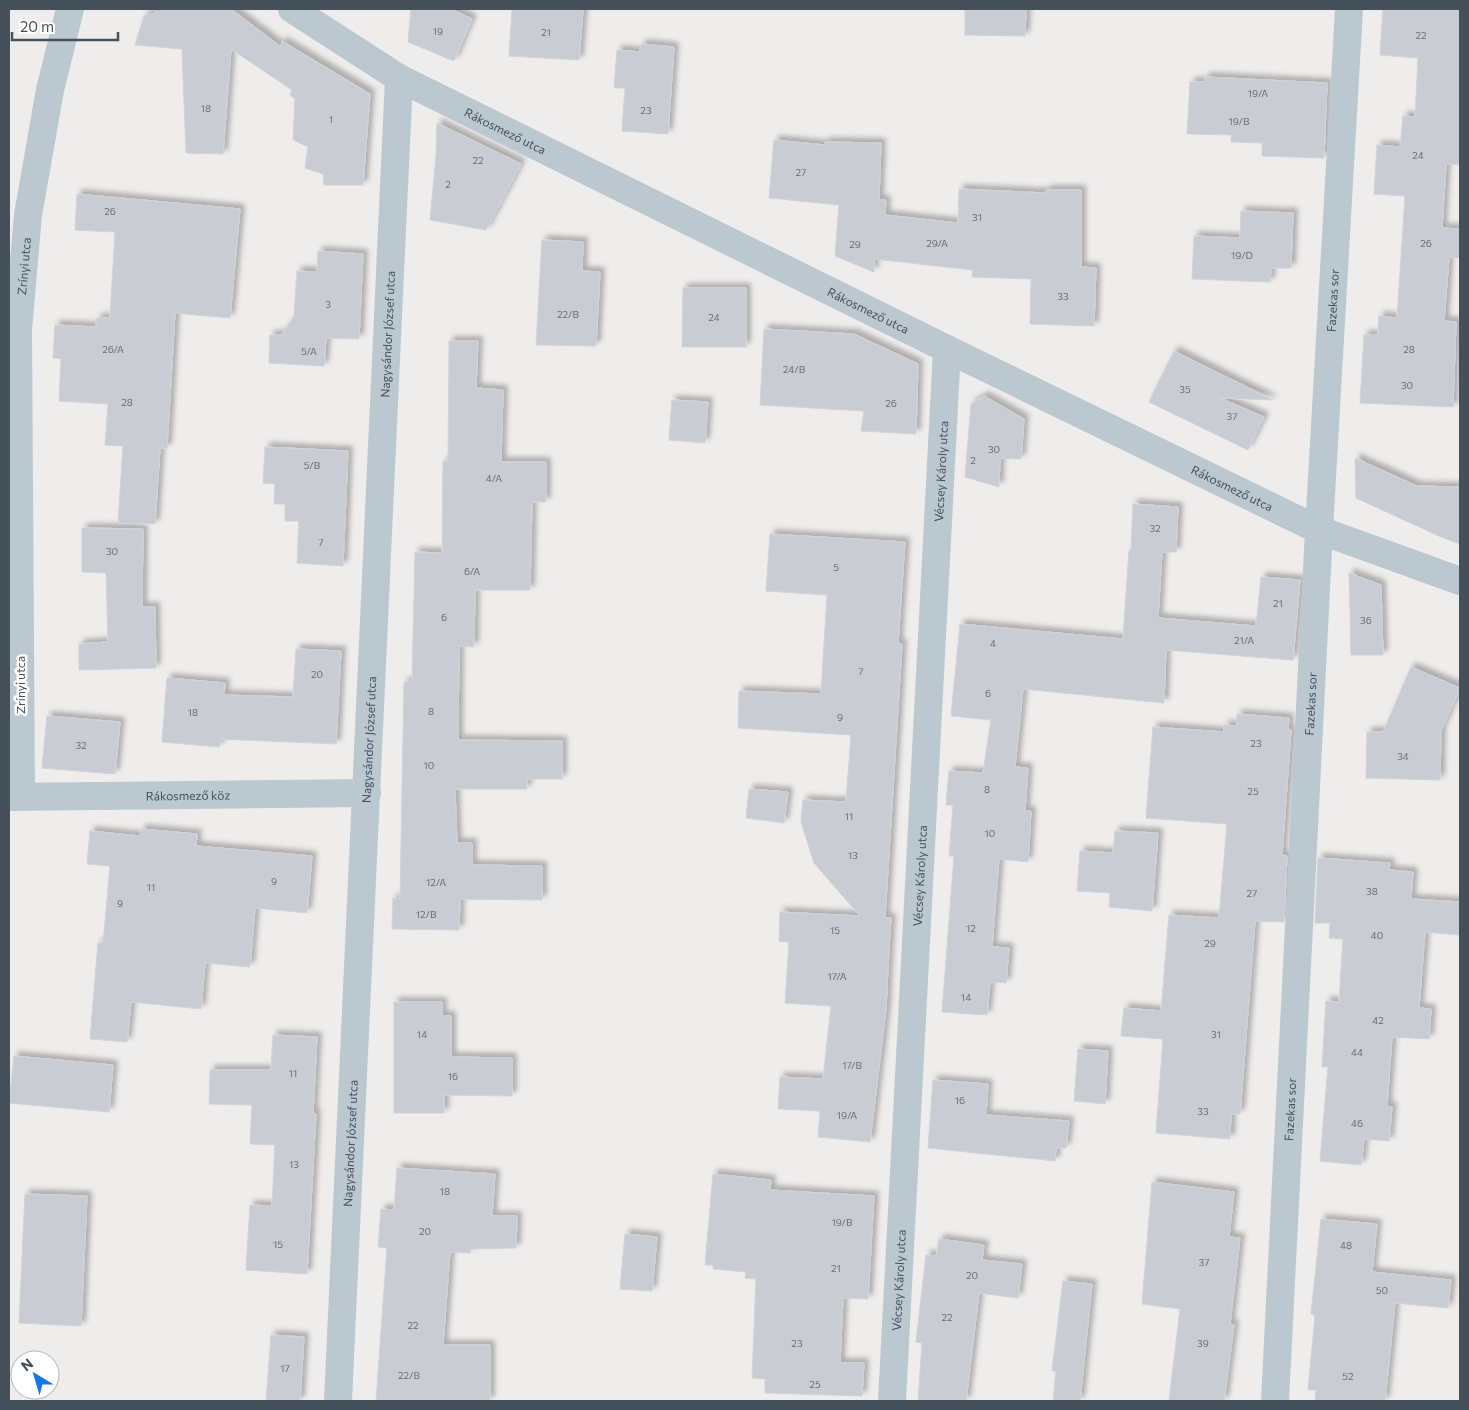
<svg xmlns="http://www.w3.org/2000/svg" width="1469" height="1410" font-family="Commissioner,sans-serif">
  <defs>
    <filter id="shadow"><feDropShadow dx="4.5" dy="-4.5" stdDeviation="2.5" flood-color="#0004"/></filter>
  </defs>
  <rect width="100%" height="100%" fill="#efecec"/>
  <g fill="#c9ccd2" stroke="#d0d3d9" filter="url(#shadow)">
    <path d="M157,9h74l50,38 1,-6 88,53 -7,91h-39l-1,-11 -18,-6 3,-21 -15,-7 2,-41 -5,-4 2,-5 -61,-41 -8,105 -37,-1 -4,-104 -47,-4 9,-29 12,-3z"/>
    <path d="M411,9h40l21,10 -18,42 -46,-19z"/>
    <path d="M512,9h71l-4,51 -70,-4z"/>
    <path d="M965,9h61l-1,27 -60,-1z"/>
    <path d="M1383,9h77v156l-14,-1 -4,64 18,1v29l-11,-1 -5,64 12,1 -3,85 -93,-4 4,-68h14l1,-19 18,2 8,-122 -31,-2 3,-49 23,2 3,-31 12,1 3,-59 -38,-3z"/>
    <path d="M641,44l33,3 -6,87 -46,-3 3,-43h-11l3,-38 23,2z"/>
    <path d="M1205,77l122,6 -3,75 -62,-2v-13l-31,-1v-7l-44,-1 3,-52h15z"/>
    <path d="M437,123l84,41 -35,66 -56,-10 6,-64z"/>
    <path d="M774,140l51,5v-3l56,1 -2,57h7l-1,15 73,8 1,-34 87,4v-3h35v77l15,1 -2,58 -64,-2 1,-45 -59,-2 1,-7 -99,-11v13l-39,-16 4,-51 -70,-7z"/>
    <path d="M77,194l163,15 -10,109 -55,-5 -8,135h-7l-5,76 -37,-1 5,-77 -18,-1 3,-41 -49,-3 2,-42 -8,-1 2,-33 41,2 1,-9h13l5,-86 -40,-2z"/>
    <path d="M1241,211l52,2 -2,55h-20l-1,14 -78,-3 2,-43 46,2z"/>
    <path d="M542,240l41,2 -1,29 18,1 -4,74 -60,-1z"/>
    <path d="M318,251l45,3 -4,85 -33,-1 -2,28 -55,-3 1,-28h11l13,-18 3,-46 20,1z"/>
    <path d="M683,288h63v59h-64z"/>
    <path d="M764,329l90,5 64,30 -2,70 -55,-3 3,-20 -104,-6z"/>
    <path d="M449,341h29l-2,47 27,2 -2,72h45v40h-14l-2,88h-55l-1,57 -15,-1 -1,94 104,1v38h-35v10h-72l2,54h15v22l70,1v34l-82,-1 -1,31 -67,-1 1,-31 7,1 4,-217h8l3,-130 27,1 1,-92h5z"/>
    <path d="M1174,351l99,49 -53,-2 44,19 -16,33 -99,-48z"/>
    <path d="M984,396l40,23 -3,40 -21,-1 -1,29 -34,-10 6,-73z"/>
    <path d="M672,400l36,2 -3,41 -36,-3z"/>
    <path d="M265,447l83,4 -5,115 -46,-3 2,-42h-14v-17h-11l1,-20 -12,-1z"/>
    <path d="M1355,458l62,28 43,1v57l-19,-7 -85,-39z"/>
    <path d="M1133,504l45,3 -2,45h-14l-4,66 98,8 5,-49 39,3 -7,80 -127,-10 -2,53 -141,-14 -8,78 13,1 -3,43h6l-3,51 -29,-3 -7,88 17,1 -3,35 -16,-1 -3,33 -45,-3 12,-156h-5l4,-51h-7l3,-34 34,2 8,-53 -40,-4 9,-92 163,15 6,-89h2z"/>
    <path d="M82,528l61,1 -1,78h13l1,61 -77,2v-26l29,-2 -2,-69 -24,-1z"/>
    <path d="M770,534l135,8 -7,101 4,1 -17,274h6l-2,30 -3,61 -16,133 -52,-5 2,-26 -42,-2 2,-32 43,2 8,-73 -46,-3 4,-61 -10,-1 1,-29 80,4 -46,-53 -13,-41 2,-22 43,2 5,-67 -113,-7 1,-37 82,3 6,-99 -61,-4z"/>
    <path d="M1349,573l32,12 2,70h-32z"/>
    <path d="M296,649l45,2 -5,93 -116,-5 -1,8 -57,-5 5,-64 58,5 -1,12 69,2z"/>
    <path d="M1411,667l49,21 -19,43 -1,49 -74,-2 1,-46h16z"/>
    <path d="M1237,714l52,4 -1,12h3l-9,125 5,1 -3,66 -29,-1 -15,193h-9l-1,25 -74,-6 7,-94 -42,-3 3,-28 37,3 8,-96 50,3 8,-94 -81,-6 7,-91 71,5v-7l13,1z"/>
    <path d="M47,716l73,6 -5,52 -73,-6z"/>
    <path d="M749,789l39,3 -4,31 -38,-5z"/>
    <path d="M141,829l56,5 -1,12 116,10 -5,57 -52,-5 -5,59 -45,-4 -4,46 -70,-7 -4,40 -37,-3 8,-96h5l7,-77 -23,-2 3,-33 50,5z"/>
    <path d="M1115,831l43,2 -6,78 -43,-4 1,-14 -33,-2 3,-40 33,2z"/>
    <path d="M1318,858l72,5 -1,7 24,2 -2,27 49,3 -1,33 -34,-3 -6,76 12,1 -2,30 -37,-2 -5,69 5,1 -3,34 -25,-2 -3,26 -41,-4 8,-94h-6l4,-66 13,1 4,-63 -14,-1 1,-15h-15z"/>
    <path d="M394,1002h48v14h9v41l61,1v38l-68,-1v18h-50z"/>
    <path d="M273,1035l44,2 -4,77h3l-9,160 -61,-4 4,-65 22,1 3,-61 -25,-1 2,-39 -43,-1 1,-34h61z"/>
    <path d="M1078,1049l30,2 -3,53 -31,-3z"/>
    <path d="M14,1056l99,9 -4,47 -100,-9z"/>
    <path d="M933,1080l55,4 -2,31 83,6 -3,27h-10l-1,13 -127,-13z"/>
    <path d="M397,1168l98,6 -3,42h25l-1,32 -46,1v4l-20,-1 -7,93h47v56h-114l11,-153 -9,-1 3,-38 13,1z"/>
    <path d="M713,1174l58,6 -1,10 104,6 -6,103 -25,-1 -3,65h24l-2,33 -97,-3v-14l-13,-1 4,-99 -11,-1 1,-6 -33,-3v-4h-8z"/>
    <path d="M1152,1182l82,10 -5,45 11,1 -10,86 4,1 -10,76h-55l11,-92 -38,-5z"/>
    <path d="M25,1194l62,2 -6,130 -62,-3z"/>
    <path d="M1321,1219l56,5 -5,48 79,8 -3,28 -53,-5 -10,98h-70l1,-11h-8l7,-75 -4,-1z"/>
    <path d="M625,1234l32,3 -5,54 -32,-2z"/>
    <path d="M939,1239l45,6 -2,15 40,4 -4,34 -39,-5 -13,108h-48l4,-58 -6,-1 10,-87 10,1z"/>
    <path d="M1063,1281l29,3 -12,117h-27l3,-30h-4z"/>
    <path d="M271,1335l33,2 -4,64h-34z"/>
  </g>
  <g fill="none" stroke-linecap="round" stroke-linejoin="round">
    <g stroke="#bcc8d0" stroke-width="28">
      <path id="s1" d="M292,9l107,69 548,271 372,181 141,51"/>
      <path id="s2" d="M9,797l358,-4"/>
      <path id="s3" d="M21,797l-3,-467 10,-115 22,-125 20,-81"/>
      <path id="s4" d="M338,1401l61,-1323"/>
      <path id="s5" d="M892,1401l55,-1052"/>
      <path id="s6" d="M1275,1401l44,-871 30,-521"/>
    </g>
  </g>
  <g text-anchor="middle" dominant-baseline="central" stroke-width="5" stroke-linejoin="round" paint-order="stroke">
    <g font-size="10" fill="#657078">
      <text x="438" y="31">19</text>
      <text x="546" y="32">21</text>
      <text x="1421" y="35">22</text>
      <text x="1258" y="93">19/A</text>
      <text x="206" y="108">18</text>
      <text x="646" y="110">23</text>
      <text x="331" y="119">1</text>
      <text x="1239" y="121">19/B</text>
      <text x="1418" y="155">24</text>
      <text x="478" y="160">22</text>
      <text x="801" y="172">27</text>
      <text x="448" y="184">2</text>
      <text x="110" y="211">26</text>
      <text x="977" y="217">31</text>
      <text x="937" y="243">29/A</text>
      <text x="1426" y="243">26</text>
      <text x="855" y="244">29</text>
      <text x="1242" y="255">19/D</text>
      <text x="1063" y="296">33</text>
      <text x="328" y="304">3</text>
      <text x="568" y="314">22/B</text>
      <text x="714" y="317">24</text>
      <text x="113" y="349">26/A</text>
      <text x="1409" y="349">28</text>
      <text x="309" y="351">5/A</text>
      <text x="794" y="369">24/B</text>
      <text x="1407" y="385">30</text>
      <text x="1185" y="389">35</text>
      <text x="127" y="402">28</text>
      <text x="891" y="403">26</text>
      <text x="1232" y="416">37</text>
      <text x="994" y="449">30</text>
      <text x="973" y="460">2</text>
      <text x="312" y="465">5/B</text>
      <text x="494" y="478">4/A</text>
      <text x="1155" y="528">32</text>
      <text x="321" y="542">7</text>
      <text x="112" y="551">30</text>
      <text x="836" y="567">5</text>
      <text x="472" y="571">6/A</text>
      <text x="1278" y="603">21</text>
      <text x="444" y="617">6</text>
      <text x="1366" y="620">36</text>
      <text x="1244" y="640">21/A</text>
      <text x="993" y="643">4</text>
      <text x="861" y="671">7</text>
      <text x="317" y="674">20</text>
      <text x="988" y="693">6</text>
      <text x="431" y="711">8</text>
      <text x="193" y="712">18</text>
      <text x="840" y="717">9</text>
      <text x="1256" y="743">23</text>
      <text x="81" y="745">32</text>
      <text x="1403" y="756">34</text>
      <text x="429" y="765">10</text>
      <text x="987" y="789">8</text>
      <text x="1253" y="791">25</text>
      <text x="849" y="816">11</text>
      <text x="990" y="833">10</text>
      <text x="853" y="855">13</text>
      <text x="274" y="881">9</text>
      <text x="436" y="882">12/A</text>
      <text x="151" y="887">11</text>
      <text x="1372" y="891">38</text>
      <text x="1252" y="893">27</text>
      <text x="120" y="903">9</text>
      <text x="426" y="914">12/B</text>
      <text x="971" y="928">12</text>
      <text x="835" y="930">15</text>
      <text x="1377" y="935">40</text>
      <text x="1210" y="943">29</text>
      <text x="837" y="976">17/A</text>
      <text x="966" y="997">14</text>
      <text x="1378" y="1020">42</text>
      <text x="422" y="1034">14</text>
      <text x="1216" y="1034">31</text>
      <text x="1357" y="1052">44</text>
      <text x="852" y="1065">17/B</text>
      <text x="293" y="1073">11</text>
      <text x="453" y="1076">16</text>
      <text x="960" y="1100">16</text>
      <text x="1203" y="1111">33</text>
      <text x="847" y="1115">19/A</text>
      <text x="1357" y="1123">46</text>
      <text x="294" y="1164">13</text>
      <text x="445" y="1191">18</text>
      <text x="842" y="1222">19/B</text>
      <text x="425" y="1231">20</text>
      <text x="278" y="1244">15</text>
      <text x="1346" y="1245">48</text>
      <text x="1204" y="1262">37</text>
      <text x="836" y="1268">21</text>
      <text x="972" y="1275">20</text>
      <text x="1382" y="1290">50</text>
      <text x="947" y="1317">22</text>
      <text x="413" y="1325">22</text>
      <text x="797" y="1343">23</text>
      <text x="1203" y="1343">39</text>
      <text x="285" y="1368">17</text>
      <text x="409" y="1375">22/B</text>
      <text x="1348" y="1376">52</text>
      <text x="815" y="1384">25</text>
    </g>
    <g font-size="12" fill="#44515a" stroke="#fff">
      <text stroke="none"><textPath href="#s1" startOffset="246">Rákosmező utca</textPath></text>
      <text stroke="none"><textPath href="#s3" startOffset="531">Zrínyi utca</textPath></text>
      <text stroke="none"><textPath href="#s6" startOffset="1102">Fazekas sor</textPath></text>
      <text stroke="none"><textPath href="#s1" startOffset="651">Rákosmező utca</textPath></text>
      <text stroke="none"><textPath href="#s4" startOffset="1068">Nagysándor József utca</textPath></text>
      <text stroke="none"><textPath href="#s5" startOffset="931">Vécsey Károly utca</textPath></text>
      <text stroke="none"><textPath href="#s1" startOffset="1056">Rákosmező utca</textPath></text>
      <text transform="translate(20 685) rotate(-90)">Zrínyi utca</text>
      <text stroke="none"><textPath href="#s6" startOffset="698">Fazekas sor</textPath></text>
      <text stroke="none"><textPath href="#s4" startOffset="662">Nagysándor József utca</textPath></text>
      <text stroke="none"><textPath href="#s2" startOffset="179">Rákosmező köz</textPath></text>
      <text stroke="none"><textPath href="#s5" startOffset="526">Vécsey Károly utca</textPath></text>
      <text stroke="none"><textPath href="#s6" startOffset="292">Fazekas sor</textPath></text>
      <text stroke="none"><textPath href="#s4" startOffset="258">Nagysándor József utca</textPath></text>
      <text stroke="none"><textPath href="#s5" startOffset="121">Vécsey Károly utca</textPath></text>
    </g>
  </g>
  <rect width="1469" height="1410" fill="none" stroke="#44515a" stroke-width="20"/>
  <g transform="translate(35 1375) rotate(322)"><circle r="24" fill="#ffffff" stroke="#b4b9bd"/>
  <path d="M0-4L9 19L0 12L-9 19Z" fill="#1378e3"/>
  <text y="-8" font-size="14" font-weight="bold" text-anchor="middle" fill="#44515a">N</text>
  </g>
  <path d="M12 32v8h106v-8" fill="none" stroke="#44515a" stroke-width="2.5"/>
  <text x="20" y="32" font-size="15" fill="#44515a" stroke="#ffffff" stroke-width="4" paint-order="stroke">20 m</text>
</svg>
